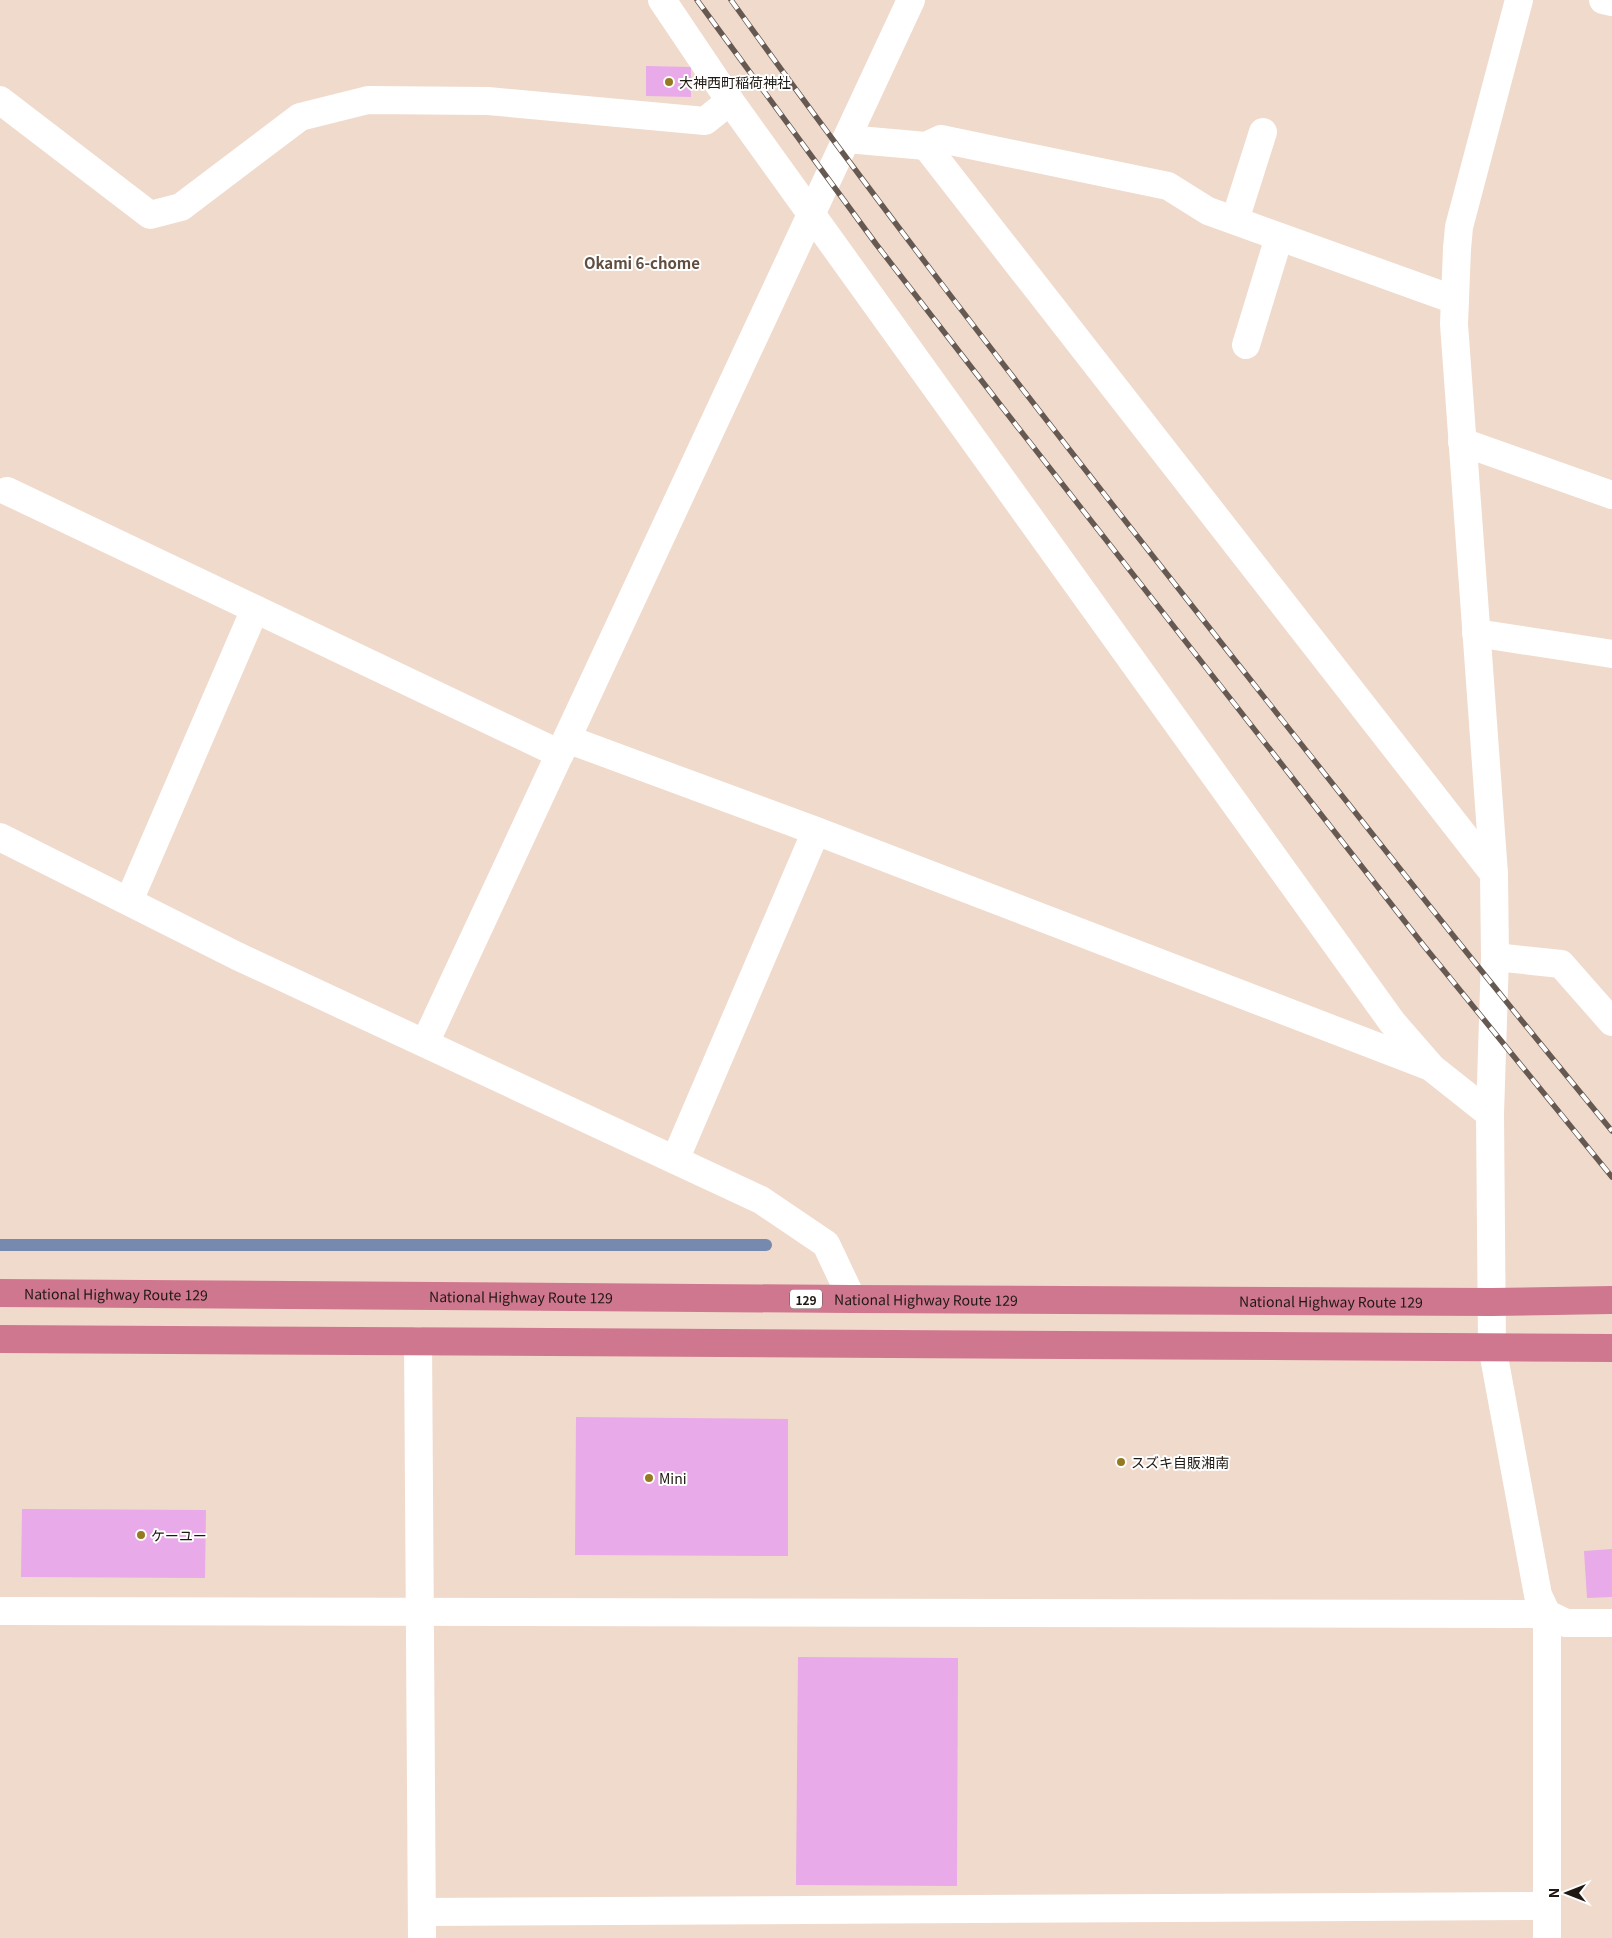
<svg xmlns="http://www.w3.org/2000/svg" width="1612" height="1938" font-family="Georgia,'Noto Sans JP',serif">
  <rect width="100%" height="100%" fill="#f0dacc"/>
  <g fill="none" stroke-linecap="round" stroke-linejoin="round">
    <path stroke="#7689af" stroke-width="12" d="M0,1245h766"/>
  </g>
  <g fill="#e8aae8">
    <path d="M646,66l45,1v30l-45,-1z"/>
    <path d="M576,1417l212,2v137l-213,-1z"/>
    <path d="M22,1509l184,1 -1,68 -184,-1z"/>
    <path d="M1612,1549v48l-25,1 -3,-47z"/>
    <path d="M798,1657l160,1 -1,228 -161,-1z"/>
  </g>
  <g fill="none" stroke-linecap="round" stroke-linejoin="round">
    <g stroke="#fff" stroke-width="28">
      <path d="M662,0l68,101 662,921 40,46 58,46"/>
      <path d="M1603,0l9,2"/>
      <path d="M0,100l150,115 31,-8 119,-90 68,-17 120,1 217,20 25,-20"/>
      <path d="M847,139l79,7 15,-7 227,47 40,25 247,89"/>
      <path d="M926,146l568,728"/>
      <path d="M1235,220l28,-88"/>
      <path d="M1457,249l2,-22 60,-227"/>
      <path d="M1246,345l33,-108"/>
      <path d="M1462,442l150,53"/>
      <path d="M7,491l553,263"/>
      <path d="M1476,633l136,21"/>
      <path d="M567,739l249,92 612,235"/>
      <path d="M0,837l237,119 524,244 65,44 26,55"/>
      <path d="M129,901l126,-292"/>
      <path d="M1495,957l66,7 51,58"/>
      <path d="M425,1043l486,-1043"/>
      <path d="M675,1160l141,-329"/>
      <path d="M418,1341l4,597"/>
      <path d="M0,1611l1547,3v324"/>
      <path d="M422,1912l1125,-6"/>
    </g>
    <path stroke="#fff" stroke-width="28" d="M1457,249l-3,75 40,550 1,83 -5,157 2,232 46,249 9,19 19,9h46"/>
    <g stroke="#cf778e" stroke-width="28">
      <path id="s1" d="M0,1293l852,6 640,3 120,-2"/>
      <path d="M0,1339l1612,9"/>
    </g>
    <g stroke="#655951" stroke-width="5.5">
      <g id="rail">
        <path d="M697,0l179,244 126,163 422,539 188,231"/>
        <path d="M731,0c147,205 302,404 458,602 140,177 279,355 423,529"/>
      </g>
    </g>
    <use href="#rail" stroke="#fff" stroke-width="4" stroke-dasharray="11" stroke-linecap="butt"/>
  </g>
  <g fill="#957a22" stroke="#fff" stroke-width="2">
    <circle cx="669" cy="82" r="5"/>
    <circle cx="1121" cy="1462" r="5"/>
    <circle cx="649" cy="1478" r="5"/>
    <circle cx="141" cy="1535" r="5"/>
  </g>
  <g text-anchor="middle" dominant-baseline="central" stroke-width="4" stroke-linejoin="round" paint-order="stroke">
    <rect fill="#fff" stroke="#625d5a" stroke-width="1" x="790" y="1289.5" width="32" height="19" rx="4"/>
    <g font-size="12" font-weight="bold" fill="#1f1813">
      <text x="806" y="1299">129</text>
    </g>
    <g font-size="14" fill="#1f1813" stroke="#fff" text-anchor="start">
      <text x="679" y="82">大神西町稲荷神社</text>
      <text x="1131" y="1462">スズキ自販湘南</text>
      <text x="659" y="1478">Mini</text>
      <text x="151" y="1535">ケーユー</text>
    </g>
    <g font-size="14" fill="#1f1813" stroke="#fff">
      <text stroke="none"><textPath href="#s1" startOffset="116">National Highway Route 129</textPath></text>
      <text stroke="none"><textPath href="#s1" startOffset="521">National Highway Route 129</textPath></text>
      <text stroke="none"><textPath href="#s1" startOffset="926">National Highway Route 129</textPath></text>
      <text stroke="none"><textPath href="#s1" startOffset="1331">National Highway Route 129</textPath></text>
    </g>
    <g font-size="15" font-weight="bold" fill="#604e41" stroke="#fff">
      <text x="642" y="262">Okami 6-chome</text>
    </g>
  </g>
  <g transform="translate(1567 1893) rotate(270)" stroke="#ffffff" stroke-width="4" paint-order="stroke">
  <path d="M0-4L9 19L0 12L-9 19Z" fill="#1f1813"/>
  <text y="-8" font-size="14" font-weight="bold" text-anchor="middle" fill="#1f1813">N</text>
  </g>
</svg>
